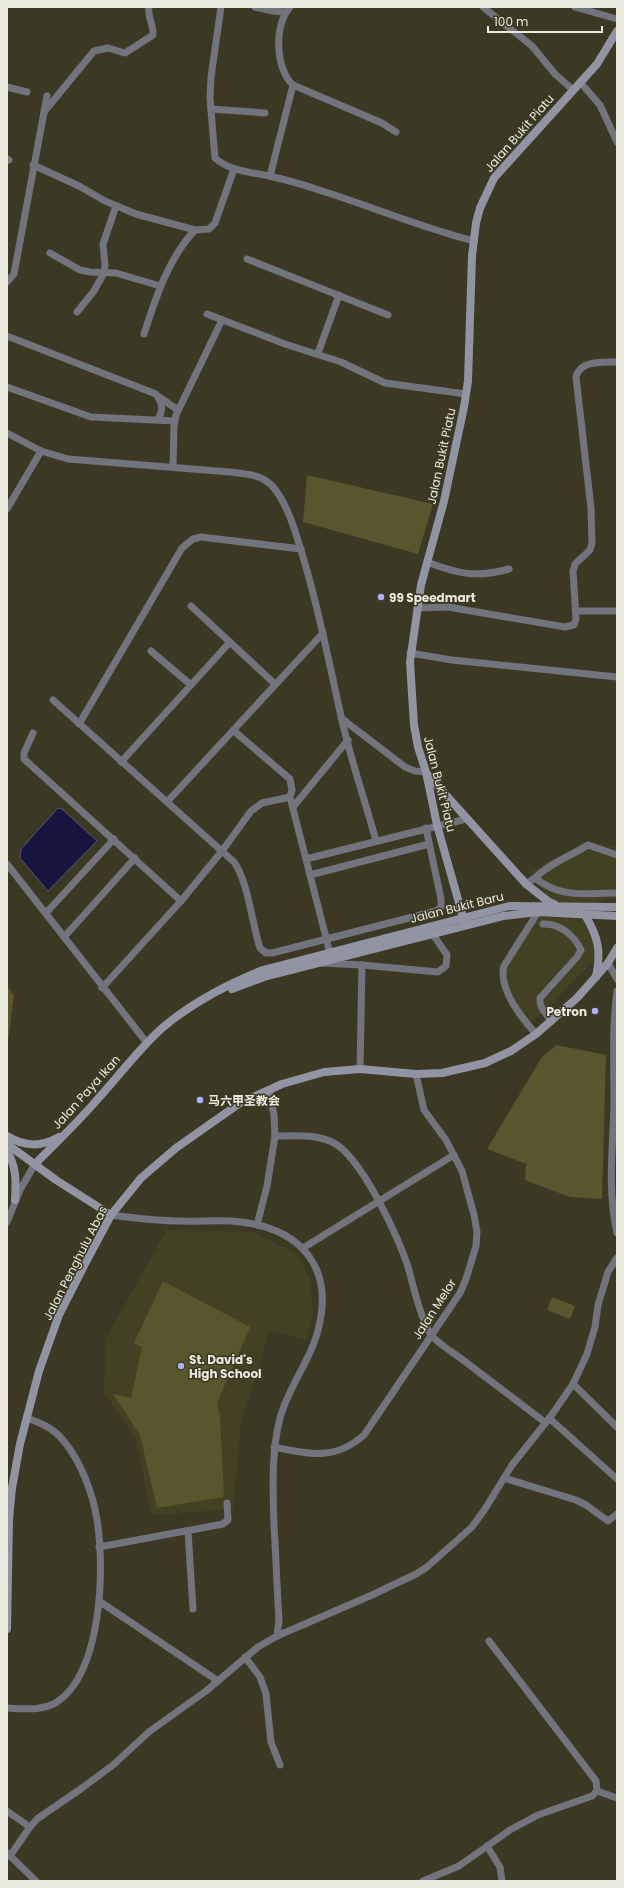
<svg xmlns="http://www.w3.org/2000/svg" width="624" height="1888" font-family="Poppins,'Noto Sans SC',sans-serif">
  <rect width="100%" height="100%" fill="#3b3924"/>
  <g fill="#434124">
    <path d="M588,840l29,8v51h-18l-8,24 10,27 -14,18 -37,38 -26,23 -15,-23 -11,-39 48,-74 -17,-20z"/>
    <path d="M167,1230l86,2 43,21 14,26 3,36 -7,25 -36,-10 -29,93 -8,86 -82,6 -15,-77 -32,-45 2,-55z"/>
  </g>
  <g fill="#59552d">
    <path d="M307,475l126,29 -15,50 -115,-32z"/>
    <path d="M7,986l7,9 -7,55z"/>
    <path d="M557,1045l49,10 -4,144 -32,-2 -45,-17 1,-16 -39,-15 55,-92z"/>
    <path d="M163,1281l87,46 -33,76 3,13 4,81 -67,11 -17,-73 -27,-41 18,4 11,-51 -8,-4z"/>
    <path d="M552,1297l23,9 -5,13 -23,-9z"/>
  </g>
  <path fill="#171540" stroke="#57556f" d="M58,808l4,1 35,32 -49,50 -28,-33 1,-9z"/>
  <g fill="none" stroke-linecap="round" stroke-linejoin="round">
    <g stroke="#72737d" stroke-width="7">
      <path d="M221,7l-10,70 -1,21 5,60c14,13 36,14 54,18 18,4 36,9 53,15 51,16 100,37 152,50"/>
      <path d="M255,7l18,4 13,1"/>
      <path d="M290,7c-16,17 -15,62 3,78l89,38 14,9"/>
      <path d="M483,7l49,39 23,28 18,16"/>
      <path d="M575,7l42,12"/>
      <path d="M580,82l20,23 17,37"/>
      <path d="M7,87l20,5"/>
      <path d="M211,109l54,4"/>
      <path d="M44,112l50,-61 14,-3 17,5 28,-18c1,-10 -6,-18 -4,-28"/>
      <path d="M7,159l2,1"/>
      <path d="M33,165l46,21 26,15 31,13 59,16 14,-1 6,-6 19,-54"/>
      <path d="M270,176l23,-91"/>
      <path d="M50,253l30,17 10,2 26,1 44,13"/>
      <path d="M247,259l141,56"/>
      <path d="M7,282l7,-8 33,-178"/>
      <path d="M77,312l17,-21 10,-18 1,-8 -2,-21 13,-38"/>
      <path d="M207,314l78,30 56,18 44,21 81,11"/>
      <path d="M144,334c12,-37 24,-75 51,-104"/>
      <path d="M7,336l149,58c6,9 8,15 2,25"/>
      <path d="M318,353l21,-58"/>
      <path d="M7,387l84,30 84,4"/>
      <path d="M159,397l19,13"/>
      <path d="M7,433l34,18 27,8 162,13c16,2 33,2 44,16 15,19 22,46 29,69 16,52 26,106 38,159 9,42 24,84 35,125"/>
      <path d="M173,467l1,-41 2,-11 46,-95"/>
      <path d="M7,509l34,-58"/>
      <path d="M427,562c31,12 49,16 82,7"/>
      <path d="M191,606l84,78"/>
      <path d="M417,608l31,-1 117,20 9,-2 2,-6 -3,-48 2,-7 15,-14 2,-7 -1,-35 -15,-131c4,-17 27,-15 41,-15"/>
      <path d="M576,611h41"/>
      <path d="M151,651l40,34"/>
      <path d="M410,653l42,7 165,17"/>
      <path d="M53,700l181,162c14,19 18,62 26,86l6,5h6l164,-42 5,-4v-8l-15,-71"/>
      <path d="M341,718l64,49 10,4 11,1"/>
      <path d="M79,724l103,-176 11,-9 8,-2 100,12"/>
      <path d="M234,731l56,48 2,11 -2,7 41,160"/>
      <path d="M33,733l-9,20v6l157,142"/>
      <path d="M121,762l109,-120"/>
      <path d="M167,802l156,-169"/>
      <path d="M293,807l55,-67"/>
      <path d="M306,859l160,-40"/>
      <path d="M7,864l140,179"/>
      <path d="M310,875l119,-31"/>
      <path d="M535,878c15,-15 36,-22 53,-33l29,10"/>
      <path d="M526,884l9,-6c27,21 49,15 82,15"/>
      <path d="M46,913l68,-74"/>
      <path d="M543,924c16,-1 31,11 38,26l-4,7 -37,41c-1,10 6,16 12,23"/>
      <path d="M65,936l70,-78"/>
      <path d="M321,963l41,2 76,7 8,-6 1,-11 -17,-25"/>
      <path d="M608,963l9,16"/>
      <path d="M102,988l79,-87 41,-50 29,-40 11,-8 28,-6"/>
      <path d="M617,991c-5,38 -3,73 -3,112 -1,45 -7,85 3,130"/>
      <path d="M536,1034c-14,-16 -38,-45 -32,-68l34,-54"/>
      <path d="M360,1069l2,-104"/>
      <path d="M269,1090l5,25 1,21"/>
      <path d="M111,1215c23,3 46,6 70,6 20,1 41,-2 60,1 59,7 92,44 78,104 -7,33 -30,59 -39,92 -9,35 -7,72 -6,108 2,31 3,63 5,94l-2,16"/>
      <path d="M7,1222l14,-34 14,-24"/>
      <path d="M257,1225l10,-39 8,-50c19,0 39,-2 57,6 29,13 68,98 77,128 4,16 13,54 23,66 8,9 22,17 31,24 28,21 55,42 83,63"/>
      <path d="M303,1248l151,-93"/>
      <path d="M573,1384l44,43"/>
      <path d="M549,1418l68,61"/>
      <path d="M274,1447c35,7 61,14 90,-12l96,-142 6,-14 10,-33 1,-14 -3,-17 -12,-44 -16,-31 -22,-30 -8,-36"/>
      <path d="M504,1478l72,22 10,5 22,16 9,-7"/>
      <path d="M188,1531l5,78"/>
      <path d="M99,1547l124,-23 5,-4 -1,-17"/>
      <path d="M99,1601l119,80"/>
      <path d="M245,1657l15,20 6,17 5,48 9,23"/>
      <path d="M7,1708c16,1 36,3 50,-6 45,-30 48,-134 40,-182 -4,-27 -17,-60 -34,-80 -10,-12 -22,-17 -36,-22"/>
      <path d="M597,1791l20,7"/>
      <path d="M7,1811l23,16 7,-8 45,-31 31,-23 37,-34 56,-40 52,-44 19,-11 95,-41 44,-21 11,-7 45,-40 13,-18 27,-44 39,-49 22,-32 14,-30 8,-27 3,-22 10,-33 9,-14"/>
      <path d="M487,1846l13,21 2,14"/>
      <path d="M7,1853l29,28"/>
      <path d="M10,1856l20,-29"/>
      <path d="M423,1881l36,-15 51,-36 28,-15 54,-19 5,-5 -1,-10 -107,-140"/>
    </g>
    <g stroke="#9294a3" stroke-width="8">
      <path d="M426,773l100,111 23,18 5,2"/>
      <path d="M585,915c14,23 16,37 11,62"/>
      <path d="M465,924l-28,-99 -11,-53 -8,-25 -4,-22 -4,-63 11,-77 23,-84 20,-94 4,-26 4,-125 4,-33 4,-15 14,-30 103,-114 20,-33"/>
      <path d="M232,989l35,-13 236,-60 35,-4 79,4"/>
      <path d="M7,1136c18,11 34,11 52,1"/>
      <path d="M7,1144l49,36 55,35"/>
      <path d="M7,1151c10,17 9,31 8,49"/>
      <path d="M35,1164c21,-21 42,-41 61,-63 22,-24 41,-50 65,-72 29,-25 67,-45 102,-59l246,-64 108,1"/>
      <path d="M7,1629l2,-110 3,-31 8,-44 19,-73 20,-56 27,-53 25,-47 30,-37 35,-30 64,-45 42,-19 42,-12 36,-3 56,5 26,-1 43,-10 26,-12 25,-17 41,-36 31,-35 9,-15"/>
    </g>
  </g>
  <g fill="#aab0fb" stroke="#3b3924" stroke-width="1.5">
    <circle cx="381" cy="597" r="4"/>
    <circle cx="595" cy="1011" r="4"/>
    <circle cx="200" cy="1100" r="4"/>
    <circle cx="181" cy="1366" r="4"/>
  </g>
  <g text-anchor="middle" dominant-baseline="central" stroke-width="3" stroke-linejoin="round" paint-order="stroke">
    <g font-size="12" fill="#ebeade" stroke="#3b3924">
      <text transform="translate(519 133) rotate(-49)">Jalan Bukit Piatu</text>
      <text transform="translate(441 456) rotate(-78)">Jalan Bukit Piatu</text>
      <text transform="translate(440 784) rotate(76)">Jalan Bukit Piatu</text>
      <text transform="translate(457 907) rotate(-14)">Jalan Bukit Baru</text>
      <text transform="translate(86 1092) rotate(-48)">Jalan Paya Ikan</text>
      <text transform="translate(75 1263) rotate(-63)">Jalan Penghulu Abas</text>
      <text transform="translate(434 1309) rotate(-57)">Jalan Melor</text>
    </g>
    <g font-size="12" font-weight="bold" fill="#ebeade" stroke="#3b3924" text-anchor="start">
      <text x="389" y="597">99 Speedmart</text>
      <text x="587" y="1011" text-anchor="end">Petron</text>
      <text x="208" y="1100">马六甲圣教会</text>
      <text x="189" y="1359">St. David's<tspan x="189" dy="14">High School</tspan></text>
    </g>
  </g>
  <rect width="624" height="1888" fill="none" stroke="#ebeade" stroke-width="16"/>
  <path d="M488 26v6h114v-6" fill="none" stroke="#ebeade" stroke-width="2"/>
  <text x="494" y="26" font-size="12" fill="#ebeade" stroke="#3b3924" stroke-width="3" paint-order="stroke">100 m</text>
</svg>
